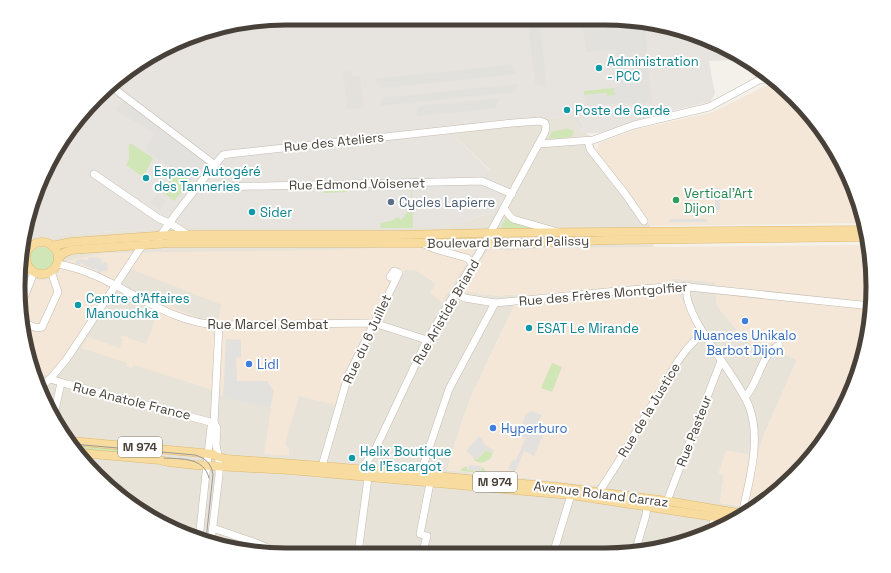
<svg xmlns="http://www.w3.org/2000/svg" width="891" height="573" font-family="'Space Grotesk',sans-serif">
  <rect width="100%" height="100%" fill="#f4f1ea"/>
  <path fill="#e8e3d9" d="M575,113l6,16 11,9 4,13 42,55 12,20 4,22h-104l-44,3 -17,-3 -9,15 15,33 25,-2 -48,100 -11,30 -14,46 148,15 8,-3 67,-203h8l37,3 2,24 28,34 28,8 24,12 -32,72 -8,24 -31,-5 -7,22 5,2 -4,28 34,5 -31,19 -49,19 -52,8 -370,-1 -68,-19 -74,-45 -56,-68 -27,-65 -8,-87 6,-32 124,-8 35,-6 15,4h243l51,-14 -9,-38 5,-6 -36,-35v-7l118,-11z"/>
  <g fill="#f4e7d7">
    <path d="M765,86h18l34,37 28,45 19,49 1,6 -215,3 -12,-20 -42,-55 3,-8 35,-13 79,-18z"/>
    <path d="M869,245l3,24 -1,52 -12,52 -22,48 -30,42 -39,37 -14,8 -34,-5 4,-28 -5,-2 7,-22 31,5 8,-24 32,-72 -23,-11 -6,10 -23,-19 -28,-34 -2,-24 -37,-3h-7l26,48 -94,155 -8,3 -148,-15 14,-46 11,-30 48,-100 -25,2 -29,-4 -2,-5 25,-39 17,3 44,-3z"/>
    <path d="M407,246l69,2 -34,54 -12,-9 6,-9 -21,-14h-10l-2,5 -13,-7 -3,9 2,7 -45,91 -9,30 -36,-9 -14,48 4,6v6l-25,-2 7,-46 -49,-12 -12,-7 -77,-24 -1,3 -5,-2v-3l-46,-15 7,-11 32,11 3,-9 -3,-1 2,-3 6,2v1l18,6 16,-42 19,9 18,7 19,1 4,-14 -96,-38 -69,99 -8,10 -16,-6 -6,-14 -8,-87 1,-6 8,14 7,2 8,1 7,-2 7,-4 9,-13 38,-8 228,-3z"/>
  </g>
  <path fill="#e7e3df" d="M287,18l353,2 67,19 40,24 -8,-3 -30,1 6,33 -5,8 -53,12 -58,19h-13l-5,-4 3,-2 -9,-14 -4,3 -118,11v7l36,36 -4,5 21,11 -5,8 2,8 -6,9 -4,2 -51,14h-243l-15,-4 -35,6 -124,8 7,-37 42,-77 63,-60 63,-31z"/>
  <g fill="#d1e6b6">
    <path d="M614,88l1,7 -8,1v-3l-23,2v-4z"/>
    <path d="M567,128l7,3 -1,3 -2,3 -22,2v-3l4,-5 14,-2z"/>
    <path d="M130,143l23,15 -10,19 -17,-12c7,-9 0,-13 4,-22z"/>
    <path d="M172,169l19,12 -17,20 -13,-10 4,-3 4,-7 -1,-2z"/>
    <path d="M412,185l1,43h-32l-1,-5 11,-2 7,-4 3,3c9,-8 11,-17 10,-29l-4,-1 -1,-4z"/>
    <path d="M347,188v4l-23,1 1,-4z"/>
    <path d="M506,217l33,12h-39z"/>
    <circle cx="42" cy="259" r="12"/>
    <path d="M552,363l10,4 -10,25 -11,-4z"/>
    <path d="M72,443l69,6v8l-62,-5z"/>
    <path d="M486,450l6,3 2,-2 -4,8 -8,4 -7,-2 -2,-4 3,3z"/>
    <path d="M467,466v4l14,1 1,-4h1l4,6h-6l-20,-2v-2z"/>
  </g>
  <g fill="#e3e1de">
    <path d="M528,20h11l8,68 -12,-5z"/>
    <path d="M582,20l62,1 8,82 -21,2 -1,-3 -45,5 -1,-12 23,-2v3l8,-1 -1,-7 5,-1 -3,-38 -30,3z"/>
    <path d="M511,65l5,6v3l-134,14 -8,-9z"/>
    <path d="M351,71l1,6 8,-1 4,32 -17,1 -4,-37z"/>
    <path d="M518,84l-3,8 -136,14 3,-8z"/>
    <path d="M500,98l-5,10 -76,8 -3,-2 4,-8z"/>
    <path d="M125,99l81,63 -15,19 -46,-31 9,-17 -39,-23z"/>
    <path d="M575,113l9,14 -3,2 -10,-13z"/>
    <rect x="715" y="188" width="5" height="22"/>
    <path d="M157,194l9,7 -6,9 -10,-7z"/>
    <path d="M670,219h37v3h-39z"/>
    <path d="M89,257l12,1 1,5 5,-1 1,8 -7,2v2l-4,-3 -2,-4v3l-11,-5 -1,-2h-1l-2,2 -6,-1 4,-5 10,1z"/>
    <path d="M226,339l15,1v17l-5,1 1,23h30l7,10 -4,17 -47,-11z"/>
    <path d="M532,411l10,4 -6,12 9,4 -11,25 -10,-5 -9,21 -7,-3 5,-10 3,1 10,-22 -8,-4 8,-20z"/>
    <path d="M479,436l3,3 2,5 9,6 1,1 -2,2 -6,-3 -10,10 -10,-9z"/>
    <path d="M469,465l12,1v5l-14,-1z"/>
  </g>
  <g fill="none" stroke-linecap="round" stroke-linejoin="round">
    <g stroke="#c2bbb0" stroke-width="8">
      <g id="minor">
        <path d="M112,87l103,78"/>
        <path d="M588,141l2,8 36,46 18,26"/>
        <path d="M539,144l54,-4 41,-15 75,-18 50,-27 12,-2"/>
        <path d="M94,174l64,44 15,7 15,10"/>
        <path d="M200,183l6,4h10l266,-6 30,13"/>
        <path d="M504,208l5,7 4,4 45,13"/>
        <path d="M159,238c19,-29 42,-56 64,-83l6,-1 284,-31 27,-2 5,2 1,4 -1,5 -64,118 -54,90 -53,112 -13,17"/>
        <path d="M422,243l13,6 32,9 6,6"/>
        <path d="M57,264c58,9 103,59 162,61l155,-2 53,17"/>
        <path d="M687,286c-7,29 53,92 63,123 11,32 -1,73 -8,105"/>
        <path d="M455,293l10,5 30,5 122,-12 62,-5 192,20"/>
        <path d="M22,303l12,-31"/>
        <path d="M24,323l13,5 5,-1 16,-35 -7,-21"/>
        <path d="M50,379l17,5 147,39"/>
        <path d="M40,387l10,-8 16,-19 79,-119"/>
        <path d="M745,397c14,-14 15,-42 34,-52"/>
        <path d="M53,419l8,-36"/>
        <path d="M322,466l26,-90 51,-103 -5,-2 -4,6"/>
        <path d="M420,475l29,-86 46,-86"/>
        <path d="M599,492l18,-28 61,-103 9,-12 16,-17"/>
        <path d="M667,501l54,-140"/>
        <path d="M213,528l43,15 24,10"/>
        <path d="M711,532l4,-15"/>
        <path d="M199,539l12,-112 3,-4"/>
        <path d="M211,542l8,-67v-14l-3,-17 1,-16 -3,-5 5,-98"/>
        <path d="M635,552l11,-37 1,-9"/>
        <path d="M358,553l10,-75"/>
        <path d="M422,554l5,-18 -7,-2 10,-51"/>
        <path d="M553,554l18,-59"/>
      </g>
    </g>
    <g stroke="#ddb96f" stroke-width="9">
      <g id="major">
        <circle cx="42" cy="258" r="16"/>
        <path d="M52,246l19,-4 99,-7h226l95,-2 375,-3"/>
        <path d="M58,259l6,-6 7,-3 99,-7h364l75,-3 258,-3"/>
        <path d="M71,441l142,13"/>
        <path d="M81,453l79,7 8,2 27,3 95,5 281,25 164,25"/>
        <path d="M209,454l17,5 96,7 236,21 109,14 77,13"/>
      </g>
    </g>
    <use href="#minor" stroke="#fff" stroke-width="7"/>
    <use href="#major" stroke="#f8dc9f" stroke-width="8"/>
    <g stroke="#989898" stroke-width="1">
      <path d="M73,444l122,11c10,3 16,8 18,19l-7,66"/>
      <path d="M164,458c17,1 40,-1 45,20"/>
    </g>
  </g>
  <g fill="#0f9aa8" stroke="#fff" stroke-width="1.5">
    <circle cx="599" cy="68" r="4"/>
    <circle cx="567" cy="110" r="4"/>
    <circle cx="146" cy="178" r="4"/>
    <circle cx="252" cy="212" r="4"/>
    <circle cx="78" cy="305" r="4"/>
    <circle cx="529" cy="328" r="4"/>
    <circle cx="352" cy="458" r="4"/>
  </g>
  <circle fill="#2e9e5b" stroke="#fff" stroke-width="1.5" cx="676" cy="200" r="4"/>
  <circle fill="#5c6f8a" stroke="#fff" stroke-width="1.5" cx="391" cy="202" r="4"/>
  <g fill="#3f7fe0" stroke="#fff" stroke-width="1.5">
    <circle cx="745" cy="321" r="4"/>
    <circle cx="249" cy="364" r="4"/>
    <circle cx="493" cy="428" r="4"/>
  </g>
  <g text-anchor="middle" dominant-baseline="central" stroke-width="4" stroke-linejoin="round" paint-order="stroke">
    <g fill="#fff" stroke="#7f7a74" stroke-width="1">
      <rect x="118" y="437" width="44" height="20" rx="3"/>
      <rect x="473" y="472" width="44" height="20" rx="3"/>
    </g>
    <g font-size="12" font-weight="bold" fill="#484139">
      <text x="140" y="447">M 974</text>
      <text x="495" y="482">M 974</text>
    </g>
    <g font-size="13" fill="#0d838f" stroke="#fff" text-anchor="start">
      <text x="607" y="61">Administration<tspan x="607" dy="15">- PCC</tspan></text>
      <text x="575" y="110">Poste de Garde</text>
      <text x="154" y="171">Espace Autogéré<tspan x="154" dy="15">des Tanneries</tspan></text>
      <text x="260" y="212">Sider</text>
      <text x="86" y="298">Centre d'Affaires<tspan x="86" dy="15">Manouchka</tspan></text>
      <text x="537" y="328">ESAT Le Mirande</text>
      <text x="360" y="451">Helix Boutique<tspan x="360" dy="15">de l'Escargot</tspan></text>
    </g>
    <g font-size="13" fill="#484139" stroke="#fff">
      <text transform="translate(334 142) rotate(-6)">Rue des Ateliers</text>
      <text transform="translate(357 184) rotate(-1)">Rue Edmond Voisenet</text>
      <text transform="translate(508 242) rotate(-1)">Boulevard Bernard Palissy</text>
      <text transform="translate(603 294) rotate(-5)">Rue des Frères Montgolfier</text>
      <text transform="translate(446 312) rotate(-60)">Rue Aristide Briand</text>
      <text x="268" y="324">Rue Marcel Sembat</text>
      <text transform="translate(367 339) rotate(-65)">Rue du 6 Juillet</text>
      <text transform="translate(132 401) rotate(14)">Rue Anatole France</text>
      <text transform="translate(649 410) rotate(-59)">Rue de la Justice</text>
      <text transform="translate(694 431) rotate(-69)">Rue Pasteur</text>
      <text transform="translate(601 494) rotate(7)">Avenue Roland Carraz</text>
    </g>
    <g font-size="13" fill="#27864d" stroke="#fff" text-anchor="start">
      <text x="684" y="193">Vertical'Art<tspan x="684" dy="15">Dijon</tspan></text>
    </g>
    <g font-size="13" fill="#4e5e75" stroke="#fff" text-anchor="start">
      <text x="399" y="202">Cycles Lapierre</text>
    </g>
    <g font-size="13" fill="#366cbe" stroke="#fff" text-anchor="start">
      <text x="745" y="335" text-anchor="middle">Nuances Unikalo<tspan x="745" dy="15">Barbot Dijon</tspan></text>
      <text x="257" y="364">Lidl</text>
      <text x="501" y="428">Hyperburo</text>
    </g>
  </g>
  <path d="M0 0H891V573H0ZM286 25H605A261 261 0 0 1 866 286V287A261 261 0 0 1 605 548H286A261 261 0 0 1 25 287V286A261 261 0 0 1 286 25Z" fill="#fff" fill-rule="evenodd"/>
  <path fill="none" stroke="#484139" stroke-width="5" d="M286 25H605A261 261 0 0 1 866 286V287A261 261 0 0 1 605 548H286A261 261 0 0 1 25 287V286A261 261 0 0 1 286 25Z"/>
</svg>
